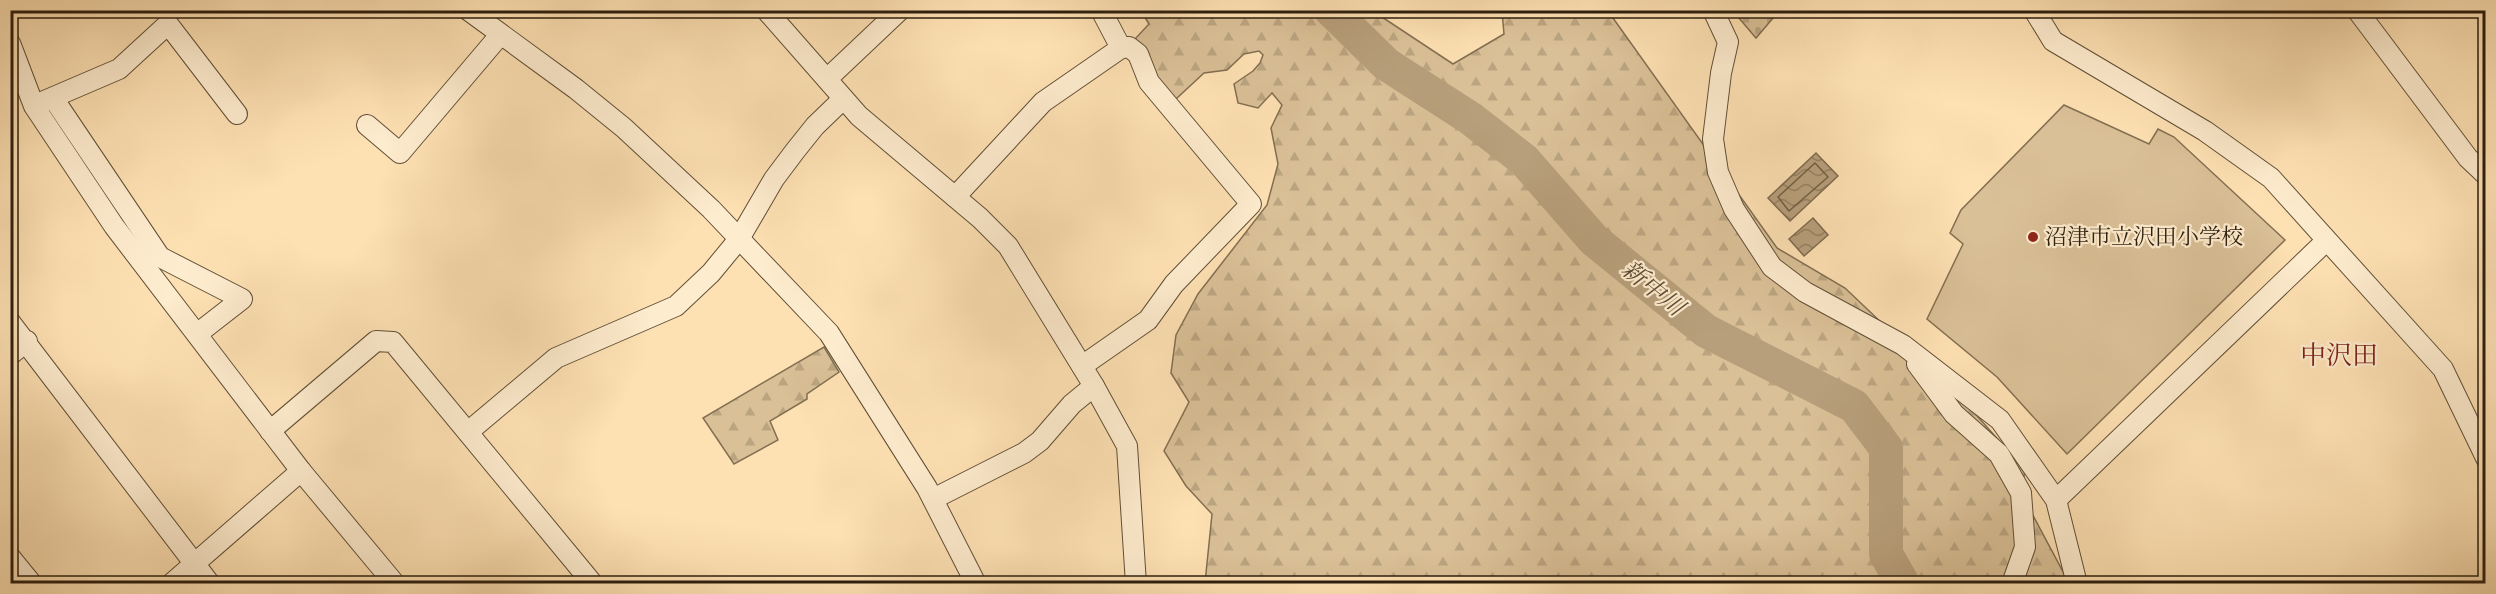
<svg xmlns="http://www.w3.org/2000/svg" width="2496" height="594" font-family="'IM FELL French Canon','Noto Serif JP',serif">
  <defs>
    <pattern id="forest-firs" width="22" height="20" patternUnits="userSpaceOnUse" patternTransform="scale(1.5)"><rect width="22" height="20" fill="#dac097"/><path d="M5 1l3.5 6h-7zM16 11l3.5 6h-7z" fill="#bba581"/></pattern>
    <pattern id="cemetery-stones" width="16" height="16" patternUnits="userSpaceOnUse" patternTransform="scale(1.5)"><rect width="16" height="16" fill="#dac097"/><path d="M2 7V4a2 2 0 0 1 4 0v3zM10 15v-3a2 2 0 0 1 4 0v3z" fill="#bba581"/></pattern>
    <pattern id="water-waves" width="16" height="10" patternUnits="userSpaceOnUse" patternTransform="scale(1.5)"><rect width="16" height="10" fill="#b79f7b"/><path d="M0 5q4-4 8 0t8 0" fill="none" stroke="#958163"/></pattern>
  </defs>
  <rect width="100%" height="100%" fill="#fee1b3"/>
  <filter id="stains"><feTurbulence type="fractalNoise" baseFrequency=".00333" numOctaves="4"/><feColorMatrix values="0 0 0 0 .2 0 0 0 0 .09 0 0 0 0 .02 0 0 0 .5 -.17"/></filter>
  <radialGradient id="worn" r=".72"><stop offset=".6" stop-color="#630" stop-opacity="0"/><stop offset="1" stop-color="#630" stop-opacity=".3"/></radialGradient>
  <g fill="url(#forest-firs)" stroke="#836f52" stroke-width="1.5">
    <path d="M1141,11h232l80,53 51,-30 -2,-23h106l169,237 68,40 118,112 62,70 -4,23 48,90h-864l7,-69 -26,-28 -22,-35 25,-49 -18,-29 5,-38 22,-41 69,-89 11,-41 -7,-36 11,-23 -10,-12 -14,15 -20,-5 -4,-19 19,-13 7,-8 3,-8 -4,-4 -15,3 -17,16 -23,3 -27,25 -17,2 -16,-47 -9,-14 14,-15z"/>
    <path d="M824,347l15,25 -32,22v5l-37,22 8,19 -44,24 -31,-46z"/>
  </g>
  <path fill="url(#cemetery-stones)" stroke="#836f52" stroke-width="1.5" d="M1733,11h46l-23,27z"/>
  <path fill="#dac097" stroke="#836f52" stroke-width="1.5" d="M2064,105l85,39 9,-15 16,8 111,103 -218,214 -70,-77 -70,-58 36,-75 -13,-11 11,-23z"/>
  <g fill="url(#water-waves)" stroke="#7f6b4f" stroke-width="1.5">
    <path d="M1816,153l22,23 -48,45 -22,-23z"/>
    <path d="M1813,218l15,17 -24,21 -15,-17z"/>
  </g>
  <g fill="none" stroke-linecap="round" stroke-linejoin="round">
    <path stroke="#725e44" stroke-width="1.5" d="M1815,163l13,14 -39,34 -11,-14z"/>
    <path stroke="#b79f7b" stroke-width="34" d="M1331,10l55,54 84,54 54,42 70,80 112,91 148,75 32,42v106l17,30"/>
    <g stroke="#604f37" stroke-width="22">
      <g id="minor">
        <path d="M468,10l108,79 48,39 87,81 118,124 98,155 49,96"/>
        <path d="M766,10l93,106 121,102 28,28 86,140 33,60 9,138"/>
        <path d="M1713,10l15,32 -7,31 -8,66 5,33 16,37 38,58 33,25 98,53 97,75 56,80 21,84"/>
        <path d="M2034,10l19,31 152,90 66,47 172,191 43,89"/>
        <path d="M2357,10l111,148 18,17"/>
        <path d="M10,43l24,63 80,120 187,245 94,113"/>
        <path d="M827,79l73,-69"/>
        <path d="M53,98l107,159 82,42 -45,35"/>
        <path d="M42,102l77,-33 49,-45 69,90"/>
        <path d="M367,125l33,28 100,-118"/>
        <path d="M955,197l88,-95 78,-54"/>
        <path d="M10,322l200,262"/>
        <path d="M10,355l17,-14"/>
        <path d="M1917,364l37,50 45,40 22,39 4,54 -13,37"/>
        <path d="M1082,366l66,-46 26,-36 77,-80 -102,-122 -11,-28 -9,-7 -8,1 -20,-38"/>
        <path d="M270,431l106,-90 17,1 200,242"/>
        <path d="M468,432l88,-74 120,-52 35,-33 28,-34 35,-60 21,-28 20,-25 28,-27"/>
        <path d="M933,499l91,-46 16,-12 32,-37 22,-18"/>
        <path d="M2056,500l270,-259"/>
        <path d="M10,557l22,27"/>
        <path d="M171,584l130,-113"/>
      </g>
    </g>
    <use href="#minor" stroke="#feecce" stroke-width="20"/>
  </g>
  <circle fill="#8f2418" stroke="#feecce" stroke-width="2" cx="2033" cy="237" r="6"/>
  <g text-anchor="middle" dominant-baseline="central" stroke-width="4.5" stroke-linejoin="round" paint-order="stroke">
    <g font-size="22" fill="#2c1e0e" stroke="#feecce" text-anchor="start">
      <text x="2045" y="237">沼津市立沢田小学校</text>
    </g>
    <g font-size="24" font-style="italic" fill="#5d4b34" stroke="#feecce">
      <text transform="translate(1653 288) rotate(39)">新中川</text>
    </g>
    <g font-size="26" fill="#7a1f14" stroke="#feecce">
      <text x="2339" y="355">中沢田</text>
    </g>
  </g>
  <rect width="2496" height="594" fill="none" stroke="#fee1b3" stroke-width="36"/>
  <rect x="12" y="12" width="2472" height="570" fill="none" stroke="#2c1e0e" stroke-width="3"/>
  <rect x="18" y="18" width="2460" height="558" fill="none" stroke="#2c1e0e" stroke-width="1.5"/>
  <rect width="100%" height="100%" filter="url(#stains)"/>
  <rect width="100%" height="100%" fill="url(#worn)"/>
</svg>
